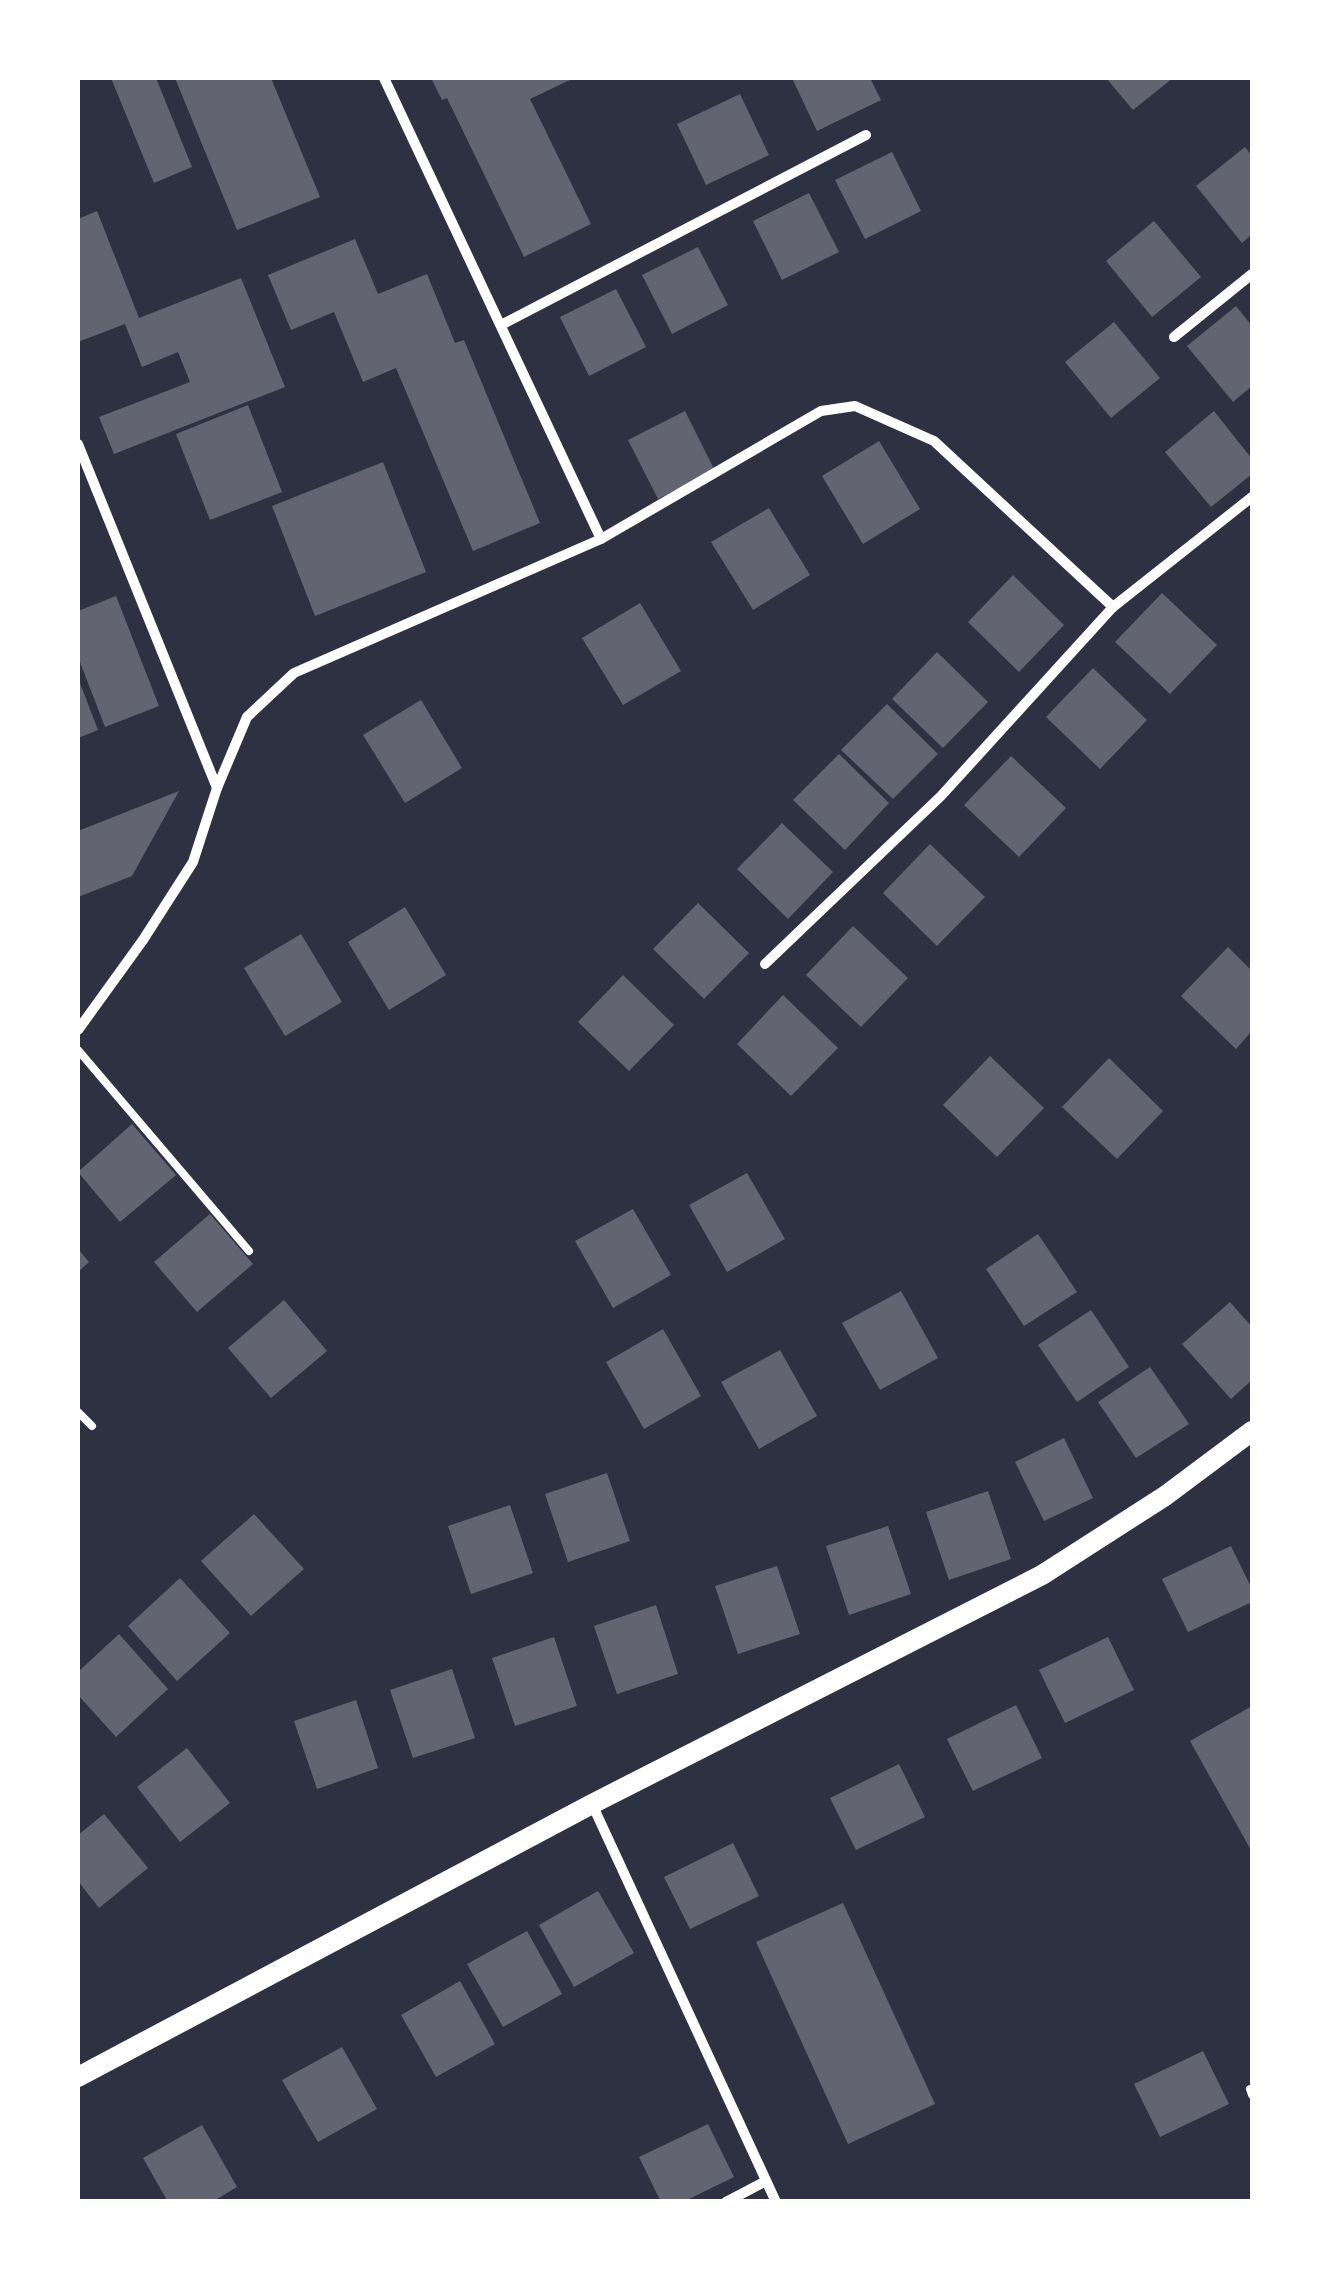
<svg xmlns="http://www.w3.org/2000/svg" width="1330" height="2279" font-family="Inter,sans-serif">
  <rect width="100%" height="100%" fill="#2d3142"/>
  <g fill="#626471">
    <path d="M111,78h45l36,89 -38,16z"/>
    <path d="M175,78h96l49,119 -83,33z"/>
    <path d="M431,78h143l-44,21 61,125 -67,33 -77,-159 -5,2z"/>
    <path d="M792,78h78l11,22 -64,31z"/>
    <path d="M1106,78h67l-40,32z"/>
    <path d="M740,94l29,61 -63,30 -29,-61z"/>
    <path d="M1245,147l7,9v78l-10,9 -46,-57z"/>
    <path d="M892,152l29,59 -56,28 -30,-59z"/>
    <path d="M809,193l30,59 -57,28 -29,-59z"/>
    <path d="M97,211l42,107 102,-40 44,109 -171,67 -15,-37 91,-35 -12,-30 -36,15 -17,-43 -47,18v-123z"/>
    <path d="M1154,221l47,56 -49,40 -46,-56z"/>
    <path d="M355,239l23,55 49,-20 28,69 9,-3 76,183 -67,28 -77,-183 -33,14 -29,-70 -43,18 -23,-55z"/>
    <path d="M698,247l30,58 -56,29 -30,-59z"/>
    <path d="M616,289l30,58 -57,29 -29,-59z"/>
    <path d="M1236,306l16,20v60l-19,16 -46,-56z"/>
    <path d="M1114,322l46,56 -49,40 -46,-56z"/>
    <path d="M248,405l34,87 -72,28 -34,-86z"/>
    <path d="M685,411l30,60 -57,28 -30,-59z"/>
    <path d="M1214,411l38,48v15l-41,33 -46,-55z"/>
    <path d="M879,441l41,68 -57,35 -41,-68z"/>
    <path d="M383,462l43,110 -111,44 -43,-110z"/>
    <path d="M769,508l41,67 -57,35 -42,-68z"/>
    <path d="M1013,575l51,50 -45,47 -51,-50z"/>
    <path d="M1162,593l55,52 -47,49 -55,-52z"/>
    <path d="M116,596l43,110 -54,21 -27,-70v-46z"/>
    <path d="M640,603l41,68 -58,34 -41,-67z"/>
    <path d="M937,652l51,50 -45,46 -51,-49z"/>
    <path d="M1093,668l54,52 -47,49 -54,-52z"/>
    <path d="M78,678l20,52 -20,8z"/>
    <path d="M421,700l41,68 -57,35 -42,-68z"/>
    <path d="M887,704l51,50 -45,45 -52,-49z"/>
    <path d="M839,754l50,49 -44,47 -52,-50z"/>
    <path d="M1011,756l55,52 -47,49 -55,-52z"/>
    <path d="M179,791l-47,85 -54,21v-66z"/>
    <path d="M782,823l51,49 -45,47 -51,-50z"/>
    <path d="M930,844l55,53 -48,49 -54,-53z"/>
    <path d="M698,903l51,50 -45,46 -51,-50z"/>
    <path d="M405,907l41,68 -57,35 -41,-68z"/>
    <path d="M853,926l55,52 -47,49 -55,-52z"/>
    <path d="M301,934l41,68 -57,34 -41,-68z"/>
    <path d="M1228,947l24,24v60l-16,18 -55,-53z"/>
    <path d="M623,975l51,50 -45,46 -51,-49z"/>
    <path d="M783,995l55,53 -47,48 -54,-52z"/>
    <path d="M990,1056l54,52 -47,49 -54,-52z"/>
    <path d="M1109,1058l54,53 -46,48 -55,-52z"/>
    <path d="M132,1124l44,51 -56,47 -42,-50z"/>
    <path d="M747,1173l38,66 -58,33 -38,-67z"/>
    <path d="M633,1209l38,66 -58,33 -38,-67z"/>
    <path d="M210,1214l43,50 -56,48 -43,-50z"/>
    <path d="M1038,1234l39,58 -53,34 -38,-57z"/>
    <path d="M78,1249l11,13 -11,10z"/>
    <path d="M901,1291l37,67 -58,32 -38,-67z"/>
    <path d="M284,1300l43,51 -56,47 -43,-50z"/>
    <path d="M1230,1302l22,25v53l-21,19 -49,-55z"/>
    <path d="M1091,1310l38,57 -52,35 -39,-57z"/>
    <path d="M663,1329l38,67 -57,33 -38,-67z"/>
    <path d="M780,1350l37,66 -58,33 -38,-67z"/>
    <path d="M1150,1367l39,57 -53,34 -38,-56z"/>
    <path d="M1064,1438l29,60 -49,23 -29,-59z"/>
    <path d="M607,1473l23,68 -62,21 -23,-68z"/>
    <path d="M988,1491l23,68 -62,21 -23,-68z"/>
    <path d="M510,1505l23,68 -62,21 -23,-68z"/>
    <path d="M254,1514l50,55 -53,47 -50,-55z"/>
    <path d="M888,1526l23,68 -62,21 -23,-69z"/>
    <path d="M1231,1546l21,43v13l-64,30 -26,-53z"/>
    <path d="M777,1566l23,68 -62,20 -23,-68z"/>
    <path d="M180,1578l50,55 -53,48 -49,-55z"/>
    <path d="M656,1605l22,69 -61,20 -23,-68z"/>
    <path d="M119,1634l49,55 -52,48 -38,-42v-23z"/>
    <path d="M554,1637l23,69 -62,20 -23,-68z"/>
    <path d="M1108,1637l26,53 -69,33 -26,-53z"/>
    <path d="M452,1669l23,69 -62,20 -23,-68z"/>
    <path d="M356,1700l22,68 -61,21 -23,-68z"/>
    <path d="M1016,1705l26,53 -69,33 -26,-52z"/>
    <path d="M1252,1706v146l-62,-111z"/>
    <path d="M187,1748l43,55 -50,39 -43,-55z"/>
    <path d="M899,1764l26,53 -69,33 -26,-52z"/>
    <path d="M104,1814l44,54 -49,40 -21,-27v-46z"/>
    <path d="M733,1843l26,53 -69,33 -26,-52z"/>
    <path d="M598,1891l36,62 -60,34 -35,-62z"/>
    <path d="M843,1903l92,201 -87,40 -92,-202z"/>
    <path d="M527,1931l35,63 -59,33 -36,-63z"/>
    <path d="M460,1981l35,63 -59,33 -35,-62z"/>
    <path d="M342,2047l35,62 -59,33 -36,-62z"/>
    <path d="M1203,2051l26,53 -69,33 -26,-53z"/>
    <path d="M708,2124l26,53 -51,25h-22l-22,-45z"/>
    <path d="M202,2125l35,62 -25,15h-44l-25,-44z"/>
  </g>
  <g fill="none" stroke-linecap="round" stroke-linejoin="round">
    <g stroke="#fff" stroke-width="8">
      <path d="M78,1050l171,201"/>
      <path d="M78,1412l14,14"/>
      <path d="M1250,2089l2,6"/>
    </g>
    <g stroke="#fff" stroke-width="10">
      <path d="M384,78l217,461"/>
      <path d="M501,325l365,-190"/>
      <path d="M1174,337l78,-63"/>
      <path d="M78,444l139,344"/>
      <path d="M765,964l176,-168 172,-189 139,-110"/>
      <path d="M78,1030l65,-90 50,-78 24,-74 30,-71 47,-44 307,-134 220,-128 34,-5 79,35 179,166"/>
      <path d="M592,1804l184,398"/>
      <path d="M726,2202l40,-21"/>
    </g>
    <path stroke="#fff" stroke-width="20" d="M78,2077l514,-273 450,-229 123,-79 87,-65"/>
  </g>
  <rect width="1330" height="2279" fill="none" stroke="#ffffff" stroke-width="160"/>
</svg>
